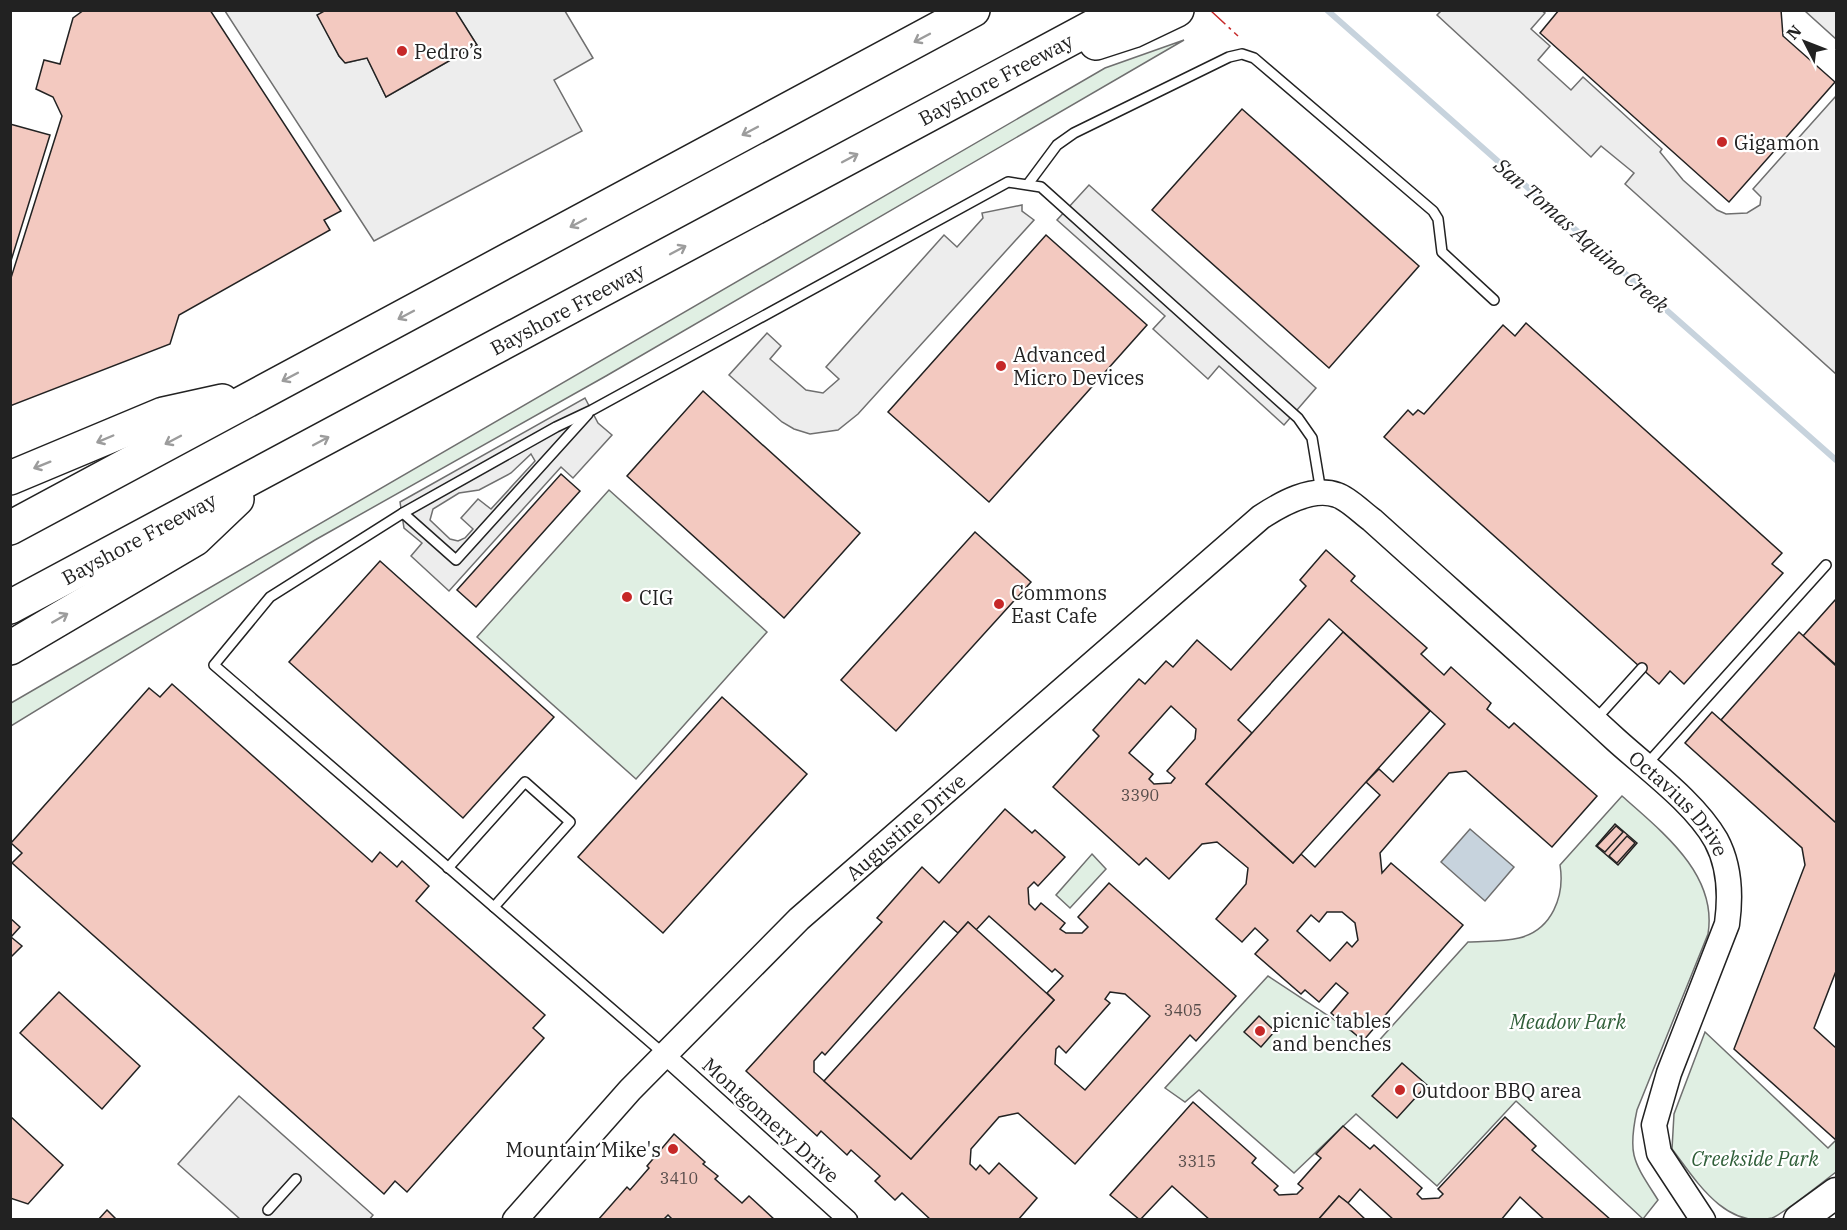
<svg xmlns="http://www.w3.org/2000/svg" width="1847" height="1230" font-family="'IBM Plex Serif',serif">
  <rect width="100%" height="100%" fill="#fff"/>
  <g fill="#e0efe3" stroke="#6f6f6f" stroke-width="1.5">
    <path d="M1184,40l-578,336 -291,164 -304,186v-23l1094,-635z"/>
    <path d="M609,490l158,142 -131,147 -159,-142z"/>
    <path d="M1622,796c39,35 96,78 86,138l-71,176c-10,46 -3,52 21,90l-15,19 -127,-118 -79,85 -81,-72 -62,59 -95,-83 -14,12 -20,-14 103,-112 106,70 94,-104c16,-1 35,0 51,-4 33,-8 46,-42 41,-73z"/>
    <path d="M1092,854l14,15 -36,39 -14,-13z"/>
    <path d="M1705,1032l123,116 8,-8v32c-12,9 -53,42 -64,46 -47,12 -77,-39 -100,-69l2,-35z"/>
  </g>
  <g fill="#ededed" stroke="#6f6f6f" stroke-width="1.5" fill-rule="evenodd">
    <path d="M225,11h101l-8,4 21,41 7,7 21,-5 19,39 91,-52 -22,-34h110l28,47 -39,22 28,51 -208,110z"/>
    <path d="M1441,11h101l3,2 -14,16 19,17 -12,14 33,30 12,-13 79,72 -2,3 23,28 34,30 9,4 21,-1 13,-8 1,-8 -8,-8 83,-93v278l-211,-190 9,-11 -33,-27 -10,11 -154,-142z"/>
    <path d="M1805,11h31v28z"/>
    <path d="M1089,185l227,203 -32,37 -65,-59 -11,13 -55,-50 12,-13 -108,-96z"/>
    <path d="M1022,205v6l12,9 -176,194 -20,16 -28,4 -16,-5 -12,-7 -53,-47 38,-42 14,13 -11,13 36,31 17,3 16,-14 -13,-12 118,-132 13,12 26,-29 -1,-5z"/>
    <path d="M585,398l13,25 14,12 -39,43 -12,-11 -112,124 -38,-35 11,-13 -18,-15 -4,-26zM531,454l4,7 -44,48 -13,-10 -17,19 12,11 -8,9 -7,3 -8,-2 -20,-19 3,-11 26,-16 20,-3 32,-17z"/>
    <path d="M239,1096l134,119 -4,5 -129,-1 -62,-55z"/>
  </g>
  <path fill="#c7d3dd" stroke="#6f6f6f" stroke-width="1.5" d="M1470,829l44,38 -29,34 -44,-39z"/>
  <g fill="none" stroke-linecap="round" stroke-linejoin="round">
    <path stroke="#c7d3dd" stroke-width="6" d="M1327,10l509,450"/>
  </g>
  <g fill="#f3c9c0" stroke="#222" stroke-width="1.5" fill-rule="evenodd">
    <path d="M84,10h126l131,201 -17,9 6,10 -151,85 -9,29 -160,62v-125l52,-165 -9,-19 -17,-8 8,-29 16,4 13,-46z"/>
    <path d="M326,10h129l22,35 -91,52 -19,-39 -22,5 -6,-7 -22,-41z"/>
    <path d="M1559,10h222l2,26 52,46 -106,120 -189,-169z"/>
    <path d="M1242,109l177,157 -90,102 -177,-158z"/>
    <path d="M10,124l40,11 -40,129z"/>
    <path d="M1046,235l101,90 -158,177 -101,-90z"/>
    <path d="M1526,323l256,230 -10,11 11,9 -99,111 -14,-13 -11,13 -275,-247 24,-27 5,5 5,-5 6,4 79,-89 12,11z"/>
    <path d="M703,391l157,142 -76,85 -157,-142z"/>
    <path d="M561,474l19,17 -104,116 -19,-17z"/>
    <path d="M975,532l56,50 -135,149 -55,-51z"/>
    <path d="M1326,550l29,26 -4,5 76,67 -6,6 23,21 7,-8 40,36 -4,6 22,19 5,-5 83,73 -45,51 -86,-76 -17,2 -69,80 2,20 9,-10 72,62 -100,116 -32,-28 17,-20 -12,-10 -17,19 -14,-12 -4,4 -46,-40 13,-14 -13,-12 -13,14 -26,-23 30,-35 2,-16 -31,-26 -15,2 -33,35 -23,-21 -7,7 -86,-78 46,-51 -6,-6 46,-51 6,5 21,-23 7,6 24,-27 34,30 75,-84 -6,-6zM1329,619l116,105 -52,58 -14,-13 -13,13 14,13 -65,72 -14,-13 -8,9 -87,-79 46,-51 -14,-13zM1171,706l25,23 -1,10 -28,32 8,7 -4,5 -17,1 -5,-5 4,-5 -24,-21zM1327,912h15l13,11 3,17 -6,7 -5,-5 -17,19 -33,-30 14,-16 8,7z"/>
    <path d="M380,561l174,156 -91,101 -174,-156z"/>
    <path d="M1836,599v63l-1,2 -32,-28z"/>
    <path d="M1343,632l87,79 -137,152 -87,-79z"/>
    <path d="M1799,632l37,34v157l-115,-103z"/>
    <path d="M172,684l200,178 8,-10 17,15 5,-6 27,25 -13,15 129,114 -12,13 11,10 -137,154 -12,-11 -11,13 -372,-331 10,-10 -11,-10 138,-155 11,9z"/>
    <path d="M722,697l85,77 -144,159 -85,-76z"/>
    <path d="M1712,712l124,111v148l-22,57 22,20v92l-102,-91 71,-184 -3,-17 -117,-105z"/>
    <path d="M1005,809l27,24 3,-3 30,27 -27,29 -4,-4 -6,6 1,16 6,6 6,-7 24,20 -5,6 6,4h16l6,-6 -10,-10 31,-34 127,113 -40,45 -6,-6 -115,129 -57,-51 -19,4 -28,32 -1,15 6,6 4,-5 9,9 10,-11 38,35 -19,22h-87l-29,-27 -7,7 -20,-19 5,-5 -29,-26 -4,5 -26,-24 -4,5 -71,-65 136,-149 -5,-4 45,-51 17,16zM989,916l63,56 3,-3 8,7 -16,17 7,7 -143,159 -97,-87v-11l8,-9 3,3 119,-134 14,12 10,-11 8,8zM1110,992l15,2 25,22 -65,74 -30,-26 1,-15 3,-3 7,7 44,-50 -5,-4z"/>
    <path d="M1615,824l22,19 -19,22 -22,-19z"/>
    <path d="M1616,826l7,6 -18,20 -8,-6z"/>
    <path d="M1627,836l8,7 -18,20 -8,-7z"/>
    <path d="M10,918l10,9 -9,10 11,9 -12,12z"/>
    <path d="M968,922l86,78 -143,159 -87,-78z"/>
    <path d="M59,992l81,74 -38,43 -82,-76z"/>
    <path d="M1259,1016l16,15 -14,16 -17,-15z"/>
    <path d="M1402,1063l25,22 -30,33 -25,-22z"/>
    <path d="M1193,1102l63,56 -4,5 26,23 -4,4 5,5 18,-1 6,-6 -5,-4 23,-26 -5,-4 27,-28 27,23 4,-4 48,43 -5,6 5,5 17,-1 4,-4 -5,-5 67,-72 31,29 -4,4 79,70h-66l-25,-23 -19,23h-107l-34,-31 -12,14 -9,-7 -21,24h-108l-38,-34 -32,34 -30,-25z"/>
    <path d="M10,1116l53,49 -35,39 -18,-6z"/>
    <path d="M674,1134l31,28 -2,2 15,12 -3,3 27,24 7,-7 26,24h-102l-5,-5 -5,5h-65l29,-33 3,3 19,-22 -2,-2z"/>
    <path d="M1339,1196l9,7 18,17h-48z"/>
    <path d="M107,1210l10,10h-19z"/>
  </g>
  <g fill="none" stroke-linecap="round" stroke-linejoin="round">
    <g stroke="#222" stroke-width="12">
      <g id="service">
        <path d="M1028,184l29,-39 17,-12 155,-76 13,-3 12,4 179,153 5,8 4,33 52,48"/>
        <path d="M403,513l53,47 132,-146"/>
        <path d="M1596,719l46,-51"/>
        <path d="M1647,764l179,-199"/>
        <path d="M448,868l77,-86 45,40 -76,85"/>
        <path d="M664,1054l-450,-389 56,-68 133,-84 153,-86 36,-17 416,-228 33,5 257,231 14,20 9,54"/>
        <path d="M268,1210l28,-31"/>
      </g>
    </g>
    <g stroke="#222" stroke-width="21">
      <path id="minor" d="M664,1054l184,166"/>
    </g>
    <g stroke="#222" stroke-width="27">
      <g id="tertiary">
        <path id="s1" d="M515,1220l115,-130 169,-171 462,-402c20,-13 51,-31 76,-22 12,4 25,18 35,25 82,74 164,146 244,220 32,29 79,63 100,100 14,26 15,55 11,84l-58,149 -15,52 5,28 44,67"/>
      </g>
    </g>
    <g stroke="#222" stroke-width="33">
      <path id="primary" d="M1799,1220l37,-27"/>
    </g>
    <g stroke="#222" stroke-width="36">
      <g id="motorway">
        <path d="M1096,43l37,-12 44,-21"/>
        <path d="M10,478l153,-64 59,-13"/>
        <path d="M10,528l963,-518"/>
        <path id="s2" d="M10,607l1114,-597"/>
        <path d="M10,648l185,-109 42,-40"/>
      </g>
    </g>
    <use href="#service" stroke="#fff" stroke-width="9"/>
    <use href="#minor" stroke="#fff" stroke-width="18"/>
    <use href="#tertiary" stroke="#fff" stroke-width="24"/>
    <use href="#primary" stroke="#fff" stroke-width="30"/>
    <use href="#motorway" stroke="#fff" stroke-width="33"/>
    <path stroke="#c62828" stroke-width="1.5" stroke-dasharray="21 4.5 3 4.5" stroke-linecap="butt" d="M1210,10l28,26"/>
  </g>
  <defs><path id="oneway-shaft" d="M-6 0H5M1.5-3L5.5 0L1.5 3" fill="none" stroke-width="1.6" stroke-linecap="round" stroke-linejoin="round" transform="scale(1.5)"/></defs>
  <g stroke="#9c9c9c">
    <use href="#oneway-shaft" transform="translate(922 38) rotate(152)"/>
    <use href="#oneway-shaft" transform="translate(750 131) rotate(152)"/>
    <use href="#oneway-shaft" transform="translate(850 158) rotate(-28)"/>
    <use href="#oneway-shaft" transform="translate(578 223) rotate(152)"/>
    <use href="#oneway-shaft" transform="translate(678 250) rotate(-28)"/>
    <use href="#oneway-shaft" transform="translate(406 315) rotate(152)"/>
    <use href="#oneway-shaft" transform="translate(290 377) rotate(152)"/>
    <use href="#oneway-shaft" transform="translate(105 439) rotate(157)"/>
    <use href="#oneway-shaft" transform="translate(173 440) rotate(152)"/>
    <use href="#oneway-shaft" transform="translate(321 441) rotate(-28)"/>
    <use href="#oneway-shaft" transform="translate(42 465) rotate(158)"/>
    <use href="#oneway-shaft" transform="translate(60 618) rotate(-30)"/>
  </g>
  <g fill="#c62828" stroke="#fff" stroke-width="2">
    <circle cx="402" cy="51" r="6"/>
    <circle cx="1722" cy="142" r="6"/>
    <circle cx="1001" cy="366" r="6"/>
    <circle cx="627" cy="597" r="6"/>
    <circle cx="999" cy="604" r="6"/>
    <circle cx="1260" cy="1031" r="6"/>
    <circle cx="1400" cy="1090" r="6"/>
    <circle cx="673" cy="1149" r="6"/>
  </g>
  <g text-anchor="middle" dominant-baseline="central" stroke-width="4.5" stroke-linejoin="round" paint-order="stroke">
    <g font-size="16" fill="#564c4a">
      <text x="1140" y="795">3390</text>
      <text x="1183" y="1010">3405</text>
      <text x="1197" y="1161">3315</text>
      <text x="679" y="1178">3410</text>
    </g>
    <g font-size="20" fill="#222" stroke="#fff" text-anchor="start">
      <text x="414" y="51">Pedro’s</text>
      <text x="1734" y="142">Gigamon</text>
      <text x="1013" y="354">Advanced<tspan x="1013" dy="23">Micro Devices</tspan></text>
      <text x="1011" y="592">Commons<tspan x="1011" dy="23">East Cafe</tspan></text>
      <text x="639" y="597">CIG</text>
      <text x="1272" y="1020">picnic tables<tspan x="1272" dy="23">and benches</tspan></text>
      <text x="1412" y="1090">Outdoor BBQ area</text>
      <text x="661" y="1149" text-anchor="end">Mountain Mike's</text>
    </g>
    <g font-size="20" fill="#222" stroke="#fff">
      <text stroke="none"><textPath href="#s2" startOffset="1118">Bayshore Freeway</textPath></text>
      <text stroke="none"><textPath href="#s2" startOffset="632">Bayshore Freeway</textPath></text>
      <text stroke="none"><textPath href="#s2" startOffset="146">Bayshore Freeway</textPath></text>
      <text stroke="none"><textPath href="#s1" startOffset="1570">Octavius Drive</textPath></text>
      <text stroke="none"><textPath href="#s1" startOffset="555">Augustine Drive</textPath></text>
      <text transform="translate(771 1120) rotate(42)">Montgomery Drive</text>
    </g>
    <g font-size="20" font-style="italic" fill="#2f5e38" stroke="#fff">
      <text x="1568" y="1021">Meadow Park</text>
      <text x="1755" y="1158">Creekside Park</text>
    </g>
    <g font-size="21" font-style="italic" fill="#222" stroke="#fff">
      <text transform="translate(1582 235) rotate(41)">San Tomas Aquino Creek</text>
    </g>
  </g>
  <rect width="1847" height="1230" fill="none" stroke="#222222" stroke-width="24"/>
  <g transform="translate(1805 42) rotate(312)" stroke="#ffffff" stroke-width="4.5" paint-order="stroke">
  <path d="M0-4.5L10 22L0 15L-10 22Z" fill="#222222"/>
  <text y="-9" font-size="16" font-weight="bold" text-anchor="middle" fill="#222222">N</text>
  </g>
</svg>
